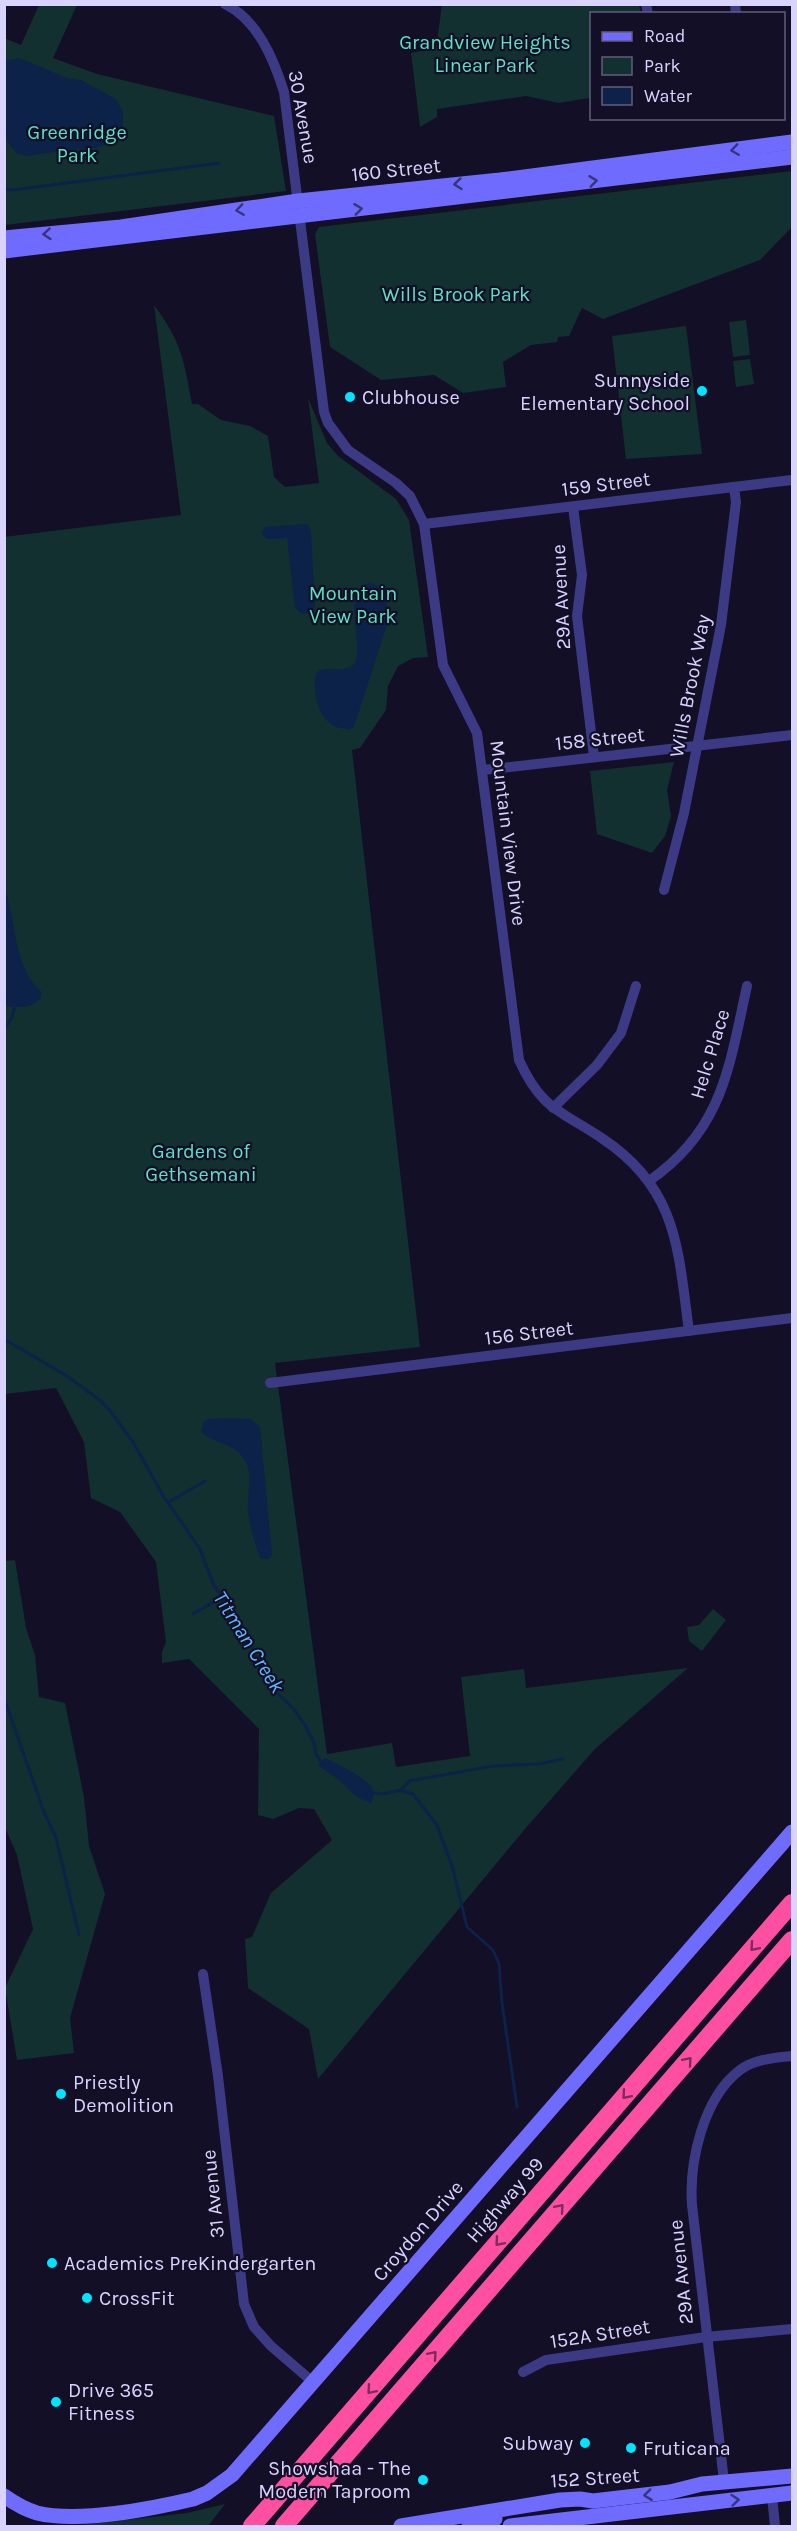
<svg xmlns="http://www.w3.org/2000/svg" width="797" height="2531" font-family="Karla,sans-serif">
  <rect width="100%" height="100%" fill="#130f26"/>
  <g fill="#12302f">
    <path d="M39,5h38l-24,53 44,16 177,42 12,75 -281,34 -1,-187 17,7z"/>
    <path d="M639,5l2,8 -49,1v81l-3,3 -30,5 -33,-7 -89,13v8l-17,10 -9,-74 25,-5 6,-43z"/>
    <path d="M792,171v56l-32,33 -157,59 -21,-11 -13,28 -11,1 -1,5 -26,3 -28,17 3,25 -43,6 -29,-18 -53,5 -51,-33 -15,-113 4,-7z"/>
    <path d="M154,305c27,36 30,55 38,99h6l23,16 29,6 18,10 6,41 11,10 34,-4 -11,-85 19,45 11,13 58,43 13,21 19,137 -15,1 -15,8 -10,20 -2,24 -26,38 -8,2 68,597 -145,16 52,391 65,-11 4,24 74,-11 -9,-79 63,-8 2,19 162,-20 -93,81 -70,80 -207,250 -9,-50 -61,-41 -3,-49 7,-2 19,-44 61,-53 -18,-31 -15,-1 -26,11 -15,-4 1,-86 -70,-70 -27,4v-11l4,-10 -10,-80 -36,-50 -29,-14 -7,-56 -28,-54 -51,6 -1,-857 177,-22z"/>
    <path d="M746,320l4,35 -17,2 -4,-35z"/>
    <path d="M686,326l16,128 -76,5 -14,-123z"/>
    <path d="M750,359l4,25 -18,3 -3,-26z"/>
    <path d="M674,762l-7,28 4,26 -6,20 -13,17 -55,-19 -7,-63z"/>
    <path d="M15,1560l11,68 9,27 4,42 26,6 19,94 5,49 16,48 -35,124 4,35 -57,7 -12,-72 28,-59 -16,-74 -13,-30v-264z"/>
    <path d="M713,1609l13,11 -24,31 -13,-10 -2,-14 12,-2z"/>
    <path d="M225,2504l-17,22h-135l114,-13z"/>
  </g>
  <g fill="#0c2248">
    <path d="M19,58l48,20 14,2 35,19 7,13v16l-7,10 -11,7 -10,3 -30,2 -37,6 -10,-2 -11,-12 -2,-5v-76z"/>
    <path d="M305,524l4,1 2,7 4,76 -4,4 -9,2 -7,-6 -8,-70 -20,1 -6,-5 4,-7z"/>
    <path d="M370,583l8,3 4,5 8,24 -36,112 -6,3c-4,-2 -10,-2 -14,-4 -16,-8 -22,-37 -18,-53 12,-10 27,3 39,-10 9,-24 -15,-71 15,-80z"/>
    <path d="M4,885c12,33 9,82 37,106v6c-10,14 -22,9 -36,10z"/>
    <path d="M234,1418l17,1 9,8 12,128 -3,4h-8c-7,-17 -15,-42 -13,-60 1,-17 5,-29 -7,-44 -10,-12 -28,-12 -40,-23l2,-10 5,-3z"/>
    <path d="M325,1758c11,5 42,20 47,30 3,5 1,10 -1,15l-14,-6 -18,-17 -21,-15z"/>
  </g>
  <g fill="none" stroke-linecap="round" stroke-linejoin="round">
    <g stroke="#0c2248" stroke-width="3">
      <path d="M4,189l9,1 206,-27"/>
      <path d="M4,1030l8,-13 3,-11"/>
      <path d="M4,1339l63,37 34,25 10,11 22,30 31,55 36,52 14,37 24,31 24,54 15,22 16,15 12,17 9,18 2,11 7,11"/>
      <path d="M169,1502l36,-21"/>
      <path d="M193,1614l29,-17"/>
      <path d="M4,1698l40,114 12,26 23,97"/>
      <path d="M402,1791l11,3 24,31 16,44 14,58 26,23 6,14 3,39 15,104"/>
      <path d="M371,1792l11,2 19,-4 8,-9 84,-15 46,-2 24,-5"/>
    </g>
    <g stroke="#3d3a85" stroke-width="10">
      <path d="M225,4c33,16 49,56 59,88l40,320 4,11 20,27 48,33 14,13 14,28 19,141 34,68 42,327c23,51 43,51 84,79 75,50 75,111 86,192"/>
      <path d="M646,4l2,10"/>
      <path d="M735,4l1,10"/>
      <path d="M573,507l9,68 -5,41 17,141"/>
      <path d="M424,524l368,-44"/>
      <path d="M483,770l309,-35"/>
      <path d="M664,890l20,-77 37,-188 15,-123 -2,-15"/>
      <path d="M553,1108l44,-43 24,-32 15,-47"/>
      <path d="M649,1181c74,-51 80,-114 98,-195"/>
      <path d="M270,1383l522,-65"/>
      <path d="M203,1974l15,102 26,228 10,23 17,19 43,37"/>
      <path d="M523,2372l23,-12 160,-23 86,-8"/>
      <path d="M724,2481l-32,-276c-3,-43 11,-107 48,-135 15,-11 34,-12 52,-14"/>
      <path d="M772,2496l3,30"/>
    </g>
    <g stroke="#6f6bff" stroke-width="15">
      <path d="M4,238l117,-11 177,-26 202,-21 292,-38"/>
      <path d="M4,251l788,-94"/>
      <path d="M4,2496c10,7 22,14 33,17 42,10 114,-4 156,-14l14,-6 25,-18 560,-643"/>
      <path d="M401,2526l159,-26 20,-1 13,2 77,-9 32,-8 90,-8"/>
      <path d="M469,2526l26,-7"/>
      <path d="M510,2526l282,-33"/>
    </g>
    <g stroke="#ff4fa3" stroke-width="18">
      <path d="M252,2526l540,-623"/>
      <path d="M284,2526l508,-586"/>
    </g>
  </g>
  <defs><path id="oneway-chevron" d="M-2-3.5L2.5 0L-2 3.5" fill="none" stroke-width="1.6" stroke-linecap="round" stroke-linejoin="round" transform="scale(1.5)"/></defs>
  <g stroke="#38347d">
    <use href="#oneway-chevron" transform="translate(735 150) rotate(172)"/>
    <use href="#oneway-chevron" transform="translate(593 181) rotate(-7)"/>
    <use href="#oneway-chevron" transform="translate(458 184) rotate(174)"/>
    <use href="#oneway-chevron" transform="translate(358 209) rotate(-7)"/>
    <use href="#oneway-chevron" transform="translate(240 210) rotate(172)"/>
    <use href="#oneway-chevron" transform="translate(47 234) rotate(175)"/>
    <use href="#oneway-chevron" transform="translate(648 2495) rotate(173)"/>
    <use href="#oneway-chevron" transform="translate(735 2500) rotate(-6)"/>
  </g>
  <g stroke="#7d2c5e">
    <use href="#oneway-chevron" transform="translate(754 1947) rotate(131)"/>
    <use href="#oneway-chevron" transform="translate(688 2061) rotate(-49)"/>
    <use href="#oneway-chevron" transform="translate(626 2095) rotate(131)"/>
    <use href="#oneway-chevron" transform="translate(560 2208) rotate(-49)"/>
    <use href="#oneway-chevron" transform="translate(499 2242) rotate(131)"/>
    <use href="#oneway-chevron" transform="translate(433 2355) rotate(-49)"/>
    <use href="#oneway-chevron" transform="translate(371 2390) rotate(131)"/>
  </g>
  <g fill="#00e5ff" stroke="#130f26" stroke-width="2">
    <circle cx="702" cy="391" r="6"/>
    <circle cx="350" cy="397" r="6"/>
    <circle cx="61" cy="2094" r="6"/>
    <circle cx="52" cy="2263" r="6"/>
    <circle cx="87" cy="2298" r="6"/>
    <circle cx="56" cy="2402" r="6"/>
    <circle cx="585" cy="2443" r="6"/>
    <circle cx="631" cy="2448" r="6"/>
    <circle cx="423" cy="2480" r="6"/>
  </g>
  <g text-anchor="middle" dominant-baseline="central" stroke-width="4.5" stroke-linejoin="round" paint-order="stroke">
    <g font-size="20" fill="#5fe0c0" stroke="#130f26">
      <text x="485" y="42">Grandview Heights<tspan x="485" dy="23">Linear Park</tspan></text>
      <text x="77" y="132">Greenridge<tspan x="77" dy="23">Park</tspan></text>
      <text x="456" y="294">Wills Brook Park</text>
      <text x="353" y="593">Mountain<tspan x="353" dy="23">View Park</tspan></text>
      <text x="201" y="1151">Gardens of<tspan x="201" dy="23">Gethsemani</tspan></text>
    </g>
    <g font-size="20" fill="#d9d4ff" stroke="#130f26">
      <text transform="translate(303 117) rotate(80)">30 Avenue</text>
      <text transform="translate(396 170) rotate(-6)">160 Street</text>
      <text transform="translate(606 484) rotate(-7)">159 Street</text>
      <text transform="translate(561 597) rotate(-93)">29A Avenue</text>
      <text transform="translate(690 686) rotate(-79)">Wills Brook Way</text>
      <text transform="translate(600 739) rotate(-6)">158 Street</text>
      <text transform="translate(508 833) rotate(83)">Mountain View Drive</text>
      <text transform="translate(710 1054) rotate(-73)">Helc Place</text>
      <text transform="translate(529 1333) rotate(-7)">156 Street</text>
      <text transform="translate(213 2194) rotate(-96)">31 Avenue</text>
      <text transform="translate(505 2200) rotate(-49)">Highway 99</text>
      <text transform="translate(418 2231) rotate(-49)">Croydon Drive</text>
      <text transform="translate(681 2272) rotate(-96)">29A Avenue</text>
      <text transform="translate(600 2334) rotate(-9)">152A Street</text>
      <text transform="translate(595 2478) rotate(-4)">152 Street</text>
    </g>
    <g font-size="20" fill="#d9d4ff" stroke="#130f26" text-anchor="start">
      <text x="690" y="380" text-anchor="end">Sunnyside<tspan x="690" dy="23">Elementary School</tspan></text>
      <text x="362" y="397">Clubhouse</text>
      <text x="73" y="2082">Priestly<tspan x="73" dy="23">Demolition</tspan></text>
      <text x="64" y="2263">Academics PreKindergarten</text>
      <text x="99" y="2298">CrossFit</text>
      <text x="68" y="2390">Drive 365<tspan x="68" dy="23">Fitness</tspan></text>
      <text x="573" y="2443" text-anchor="end">Subway</text>
      <text x="643" y="2448">Fruticana</text>
      <text x="411" y="2468" text-anchor="end">Showshaa - The<tspan x="411" dy="23">Modern Taproom</tspan></text>
    </g>
    <g font-size="21" font-style="italic" fill="#62b6ff" stroke="#130f26">
      <text transform="translate(249 1642) rotate(58)">Titman Creek</text>
    </g>
  </g>
  <rect width="797" height="2531" fill="none" stroke="#d9d4ff" stroke-width="12"/>
  <rect x="590" y="12" width="195" height="108" fill="#130f26" stroke="#625e7d" stroke-width="1.5"/>
  <rect x="602" y="32" width="30" height="9" fill="#6f6bff" stroke="#625e7d" stroke-width="1.5"/>
  <text x="644" y="42" font-size="18" fill="#d9d4ff">Road</text>
  <rect x="602" y="57" width="30" height="18" fill="#12302f" stroke="#625e7d" stroke-width="1.5"/>
  <text x="644" y="72" font-size="18" fill="#d9d4ff">Park</text>
  <rect x="602" y="87" width="30" height="18" fill="#0c2248" stroke="#625e7d" stroke-width="1.5"/>
  <text x="644" y="102" font-size="18" fill="#d9d4ff">Water</text>
</svg>
